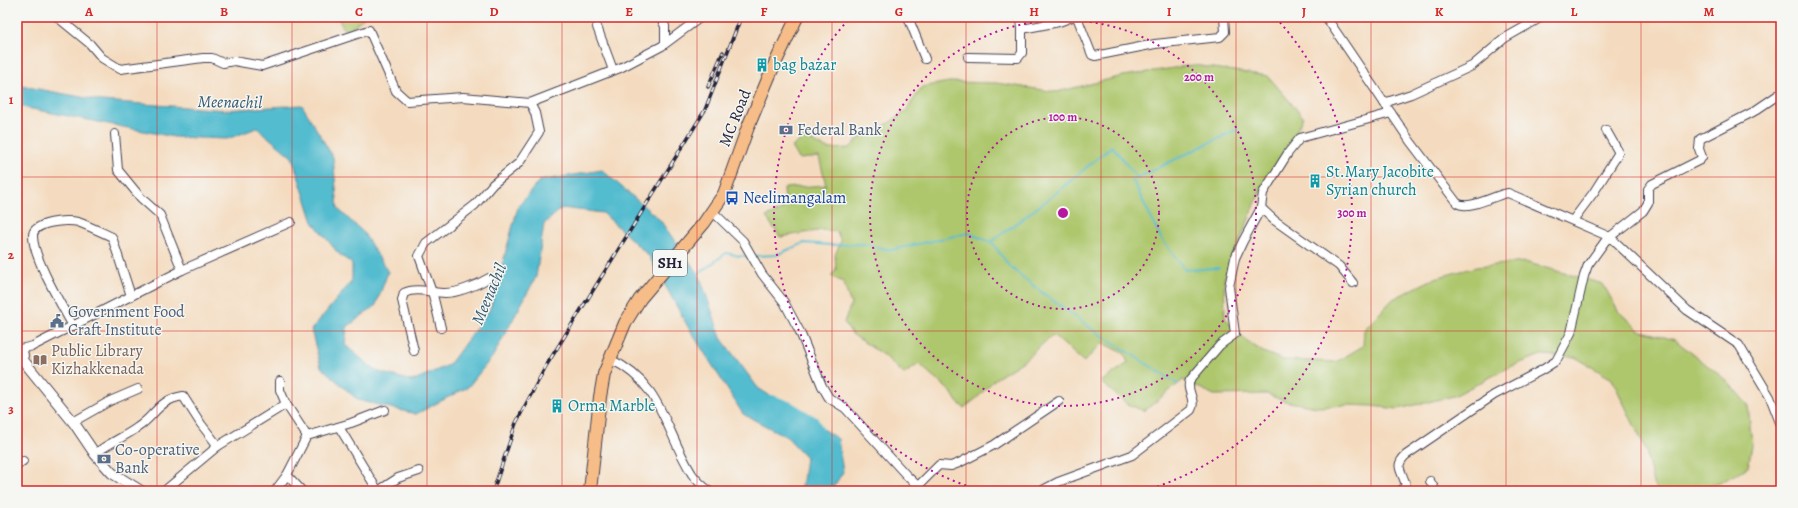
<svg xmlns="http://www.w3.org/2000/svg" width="1798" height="508" font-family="Alegreya,serif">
  <rect width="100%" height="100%" fill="#f6f6f2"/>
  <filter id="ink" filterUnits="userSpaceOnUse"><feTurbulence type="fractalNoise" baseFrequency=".025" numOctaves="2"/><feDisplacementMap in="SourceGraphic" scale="8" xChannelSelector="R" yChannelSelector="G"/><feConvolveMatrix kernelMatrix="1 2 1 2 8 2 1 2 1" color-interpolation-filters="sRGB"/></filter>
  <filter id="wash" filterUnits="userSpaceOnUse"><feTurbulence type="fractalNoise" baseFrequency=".012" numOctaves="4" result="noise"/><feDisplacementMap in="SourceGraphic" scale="16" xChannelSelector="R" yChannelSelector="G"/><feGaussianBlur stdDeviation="0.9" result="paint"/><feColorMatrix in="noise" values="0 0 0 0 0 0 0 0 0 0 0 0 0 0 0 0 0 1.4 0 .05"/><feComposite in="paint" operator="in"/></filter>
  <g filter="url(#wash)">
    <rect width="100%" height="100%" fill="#f4dbbf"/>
    <g fill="#aec76d" stroke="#687454">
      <path d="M337,17h28l-19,15z"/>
      <path d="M1193,65l75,11 35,41 -15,32 -24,34 -40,95 1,40 21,22 17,12 20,8 53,2 27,-16 1,-16 29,-31 42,-21 41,-11 49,-5 78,22 15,27 21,19 36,10 51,40 22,25 4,40 -4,22 -28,16 -21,6 -41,2 -5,-7 -7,-34 -34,-71 -37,-22 -34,-2 -31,12 -56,29 -56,13 -26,-3 -25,-1 -30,2 -33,-6 -17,-7 -53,1 -31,-15 -39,31 -17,-7 -26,-22 27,-19 -4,-10 -22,-10 -18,19 -31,-27 -31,27 -27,17 -18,19 -13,10 -7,-6 -6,-10 -32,-28 -15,10 -18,-17 -34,-23 -8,-12 7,-18 -8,-22 -12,-6 5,-6 -1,-15 6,-14 -4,-9 -14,-2 -43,7 -14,-20 16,-7 3,-8 -1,-14 42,-3 -7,-28 -20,2 -7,-12 12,-10 24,12 22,-1 9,-10 24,-11 23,-16 16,-24 27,-5 47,1 61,9 66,-16z"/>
    </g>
    <path fill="#52bccf" stroke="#3a6f85" d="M17,85l85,16 124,9 76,-5 31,52 5,52 25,23 25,40 -12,33 -29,22 -2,18 31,26 36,10 37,-16 41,-56 28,-102 21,-26 63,-11 58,50 40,57 21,61 37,50 80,51 5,33 -12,19h-33l5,-10 3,-24 -19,-20 -44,-23 -56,-89 -38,-69 -46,-43 -41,-5 -18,16 -8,53 -43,79 -25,31 -52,27 -58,-14 -37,-33 -10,-37 41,-49v-17l-14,-11 -25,-31 -21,-65 -35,-29 -30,11 -53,-2 -152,-30 -5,1z"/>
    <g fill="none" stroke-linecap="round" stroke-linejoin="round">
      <g stroke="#52bccf" stroke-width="2">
        <path d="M139,19l1,-2"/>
        <path d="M1132,179l29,59 24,32 34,-2"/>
        <path d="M993,244l17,23 34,27 48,35 86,55"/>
        <path d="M754,256l22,-1 28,-12 27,2 32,-1 28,6 77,-17 23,9 59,-44 62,-52 25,32 101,-49"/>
        <path d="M696,276l30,-23 13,3h10"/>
      </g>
      <path stroke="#52bccf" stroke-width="12" d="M772,401l16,6 25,15 8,16"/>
    </g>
  </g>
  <g filter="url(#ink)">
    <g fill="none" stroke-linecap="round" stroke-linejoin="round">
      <g stroke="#423e4f" stroke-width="10">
        <g id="minor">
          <path d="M57,17l33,27 12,14 18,11 83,-11h9l11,5 11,-2 28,5 107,-36 27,61 11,10 56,-4 67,6 90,-35 42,-22 39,-29"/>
          <path d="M660,17l5,9v17"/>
          <path d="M908,17l17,42"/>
          <path d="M1021,17l1,12 37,-7 13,-5"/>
          <path d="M1077,17l15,38 3,1 60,-12 65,-7 5,-5 -1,-15"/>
          <path d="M1326,17l84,124 47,62c12,8 37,-8 51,-10l102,44 77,73 52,35 31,52 11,28"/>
          <path d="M597,27l16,43"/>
          <path d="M968,57l50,1 4,-5v-24"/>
          <path d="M1384,103l27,-9 61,-28 33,-28 37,-21"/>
          <path d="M115,134l3,36 23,28 19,17 22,55"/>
          <path d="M1261,208l13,12 65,46 14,17"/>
          <path d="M713,212l30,29 19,33 22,28 16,30 22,54 7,12 16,10 62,68 16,15"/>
          <path d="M1573,220l21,-28 24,-38v-3l-12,-21"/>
          <path d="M73,326c-11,-20 -40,-68 -40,-90 -1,-14 35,-17 45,-14 11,4 23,10 34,15l19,59"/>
          <path d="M441,328l-8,-33 -14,-39 7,-13 49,-38 18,-21 26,-21 20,-31 -4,-19 -5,-10"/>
          <path d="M20,349l13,-3 149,-76 109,-48"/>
          <path d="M414,351l-12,-51 2,-7c13,-6 27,0 41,0 13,0 32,-8 44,-15"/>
          <path d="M610,359c53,25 54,70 82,115 4,6 11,12 17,17"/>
          <path d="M286,404l21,32 44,-13 34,-13"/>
          <path d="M73,422l37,-21 28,-12"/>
          <path d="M339,427l39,64"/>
          <path d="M218,446l68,-42 -6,-14v-9"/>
          <path d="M95,454c13,-11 30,-17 43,-27 18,-12 20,-27 45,-31l18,28 17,22 -54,45"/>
          <path d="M17,465l6,-4"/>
          <path d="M287,475l15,16"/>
          <path d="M1430,481l6,10"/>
          <path d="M918,486l21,-21 12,1 8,-3 35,-18 65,-44"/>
          <path d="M275,491l12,-16 20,-39"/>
          <path d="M378,491l20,-13 21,-7"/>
          <path d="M1041,491l17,-9 74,-27 59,-45c6,-10 -6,-20 -1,-30l30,-35 15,-11 -6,-47 6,-29 8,-17 18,-33 2,-15 25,-40 12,-15 91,-25"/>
          <path d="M1400,491l6,-5c-3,-15 -13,-19 0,-31l88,-60 48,-25 14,-9 15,-28 13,-57 4,-11 18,-25 37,-29 5,-8v-14l4,-5 48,-24 2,-3 -3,-8 1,-10 53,-27 28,-19"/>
        </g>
      </g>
      <g stroke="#423e4f" stroke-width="12">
        <g id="tertiary">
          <path d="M17,349l4,1 2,5 -1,4 -5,1"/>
          <path d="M22,359l52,64 21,31 17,19 29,18"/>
        </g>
      </g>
      <g stroke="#423e4f" stroke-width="14">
        <path id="primary" d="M590,491l10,-94 4,-23 21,-51 15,-24 64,-76 20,-29 24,-67 23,-55 26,-55"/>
      </g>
      <use href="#minor" stroke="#fff" stroke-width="8"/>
      <use href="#tertiary" stroke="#fff" stroke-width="10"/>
      <use href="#primary" stroke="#f7bd88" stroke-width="12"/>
      <g stroke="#22223b" stroke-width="3.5">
        <g id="rail">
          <path d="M708,87l15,-35"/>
          <path d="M493,491l23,-68 30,-57 159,-256 36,-93"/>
        </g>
      </g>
      <use href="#rail" stroke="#f6f6f2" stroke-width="2" stroke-dasharray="6" stroke-linecap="butt"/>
    </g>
  </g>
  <path fill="none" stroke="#d62828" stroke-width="1" stroke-opacity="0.55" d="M157,17v474M292,17v474M427,17v474M562,17v474M697,17v474M832,17v474M966,17v474M1101,17v474M1236,17v474M1371,17v474M1506,17v474M1641,17v474M17,177h1764M17,331h1764"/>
  <g fill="none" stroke="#b5179e" stroke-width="2" stroke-dasharray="2 4">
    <circle cx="1063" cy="213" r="96"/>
    <circle cx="1063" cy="213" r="193"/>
    <path d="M983 491A289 289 0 0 1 850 18M1276 18A289 289 0 0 1 1143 491"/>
  </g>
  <defs>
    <g id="building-bare" transform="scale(1.08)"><path d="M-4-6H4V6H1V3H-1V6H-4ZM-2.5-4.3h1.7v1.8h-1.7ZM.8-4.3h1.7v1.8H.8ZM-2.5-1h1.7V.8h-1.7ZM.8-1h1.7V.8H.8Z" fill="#0f9aa8" stroke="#f6f6f2" stroke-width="2.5" paint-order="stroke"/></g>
    <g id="bank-bare" transform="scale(1.08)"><path d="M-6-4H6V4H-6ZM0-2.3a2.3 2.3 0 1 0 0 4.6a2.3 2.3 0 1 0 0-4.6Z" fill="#5c6f8a" stroke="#f6f6f2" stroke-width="2.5" paint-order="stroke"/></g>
    <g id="bus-bare" transform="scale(1.08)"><path d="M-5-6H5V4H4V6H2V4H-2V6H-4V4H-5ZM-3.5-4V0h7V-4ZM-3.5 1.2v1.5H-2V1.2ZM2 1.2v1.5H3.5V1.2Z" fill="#1a4fb4" stroke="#f6f6f2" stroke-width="2.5" paint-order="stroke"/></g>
    <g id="civic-bare" transform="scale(1.08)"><path d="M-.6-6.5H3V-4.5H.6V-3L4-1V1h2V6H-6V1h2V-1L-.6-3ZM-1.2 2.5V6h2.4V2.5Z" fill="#5c6f8a" stroke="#f6f6f2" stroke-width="2.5" paint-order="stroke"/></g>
    <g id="library-bare" transform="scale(1.08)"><path d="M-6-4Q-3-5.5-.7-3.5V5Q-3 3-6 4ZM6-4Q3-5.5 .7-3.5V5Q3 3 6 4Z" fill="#8d6e63" stroke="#f6f6f2" stroke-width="2.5" paint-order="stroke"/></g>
  </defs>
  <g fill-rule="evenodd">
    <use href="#building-bare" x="762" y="65"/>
    <use href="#bank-bare" x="786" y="130"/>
    <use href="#building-bare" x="1315" y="181"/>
    <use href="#bus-bare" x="732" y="198"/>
    <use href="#civic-bare" x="57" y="321"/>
    <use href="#library-bare" x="40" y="360"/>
    <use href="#building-bare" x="557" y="406"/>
    <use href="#bank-bare" x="104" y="459"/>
  </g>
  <g text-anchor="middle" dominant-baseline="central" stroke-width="3" stroke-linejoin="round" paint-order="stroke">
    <rect fill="#f6f6f2" stroke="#626272" stroke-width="1" x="653" y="250" width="34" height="26" rx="3"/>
    <g font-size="15" font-weight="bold" fill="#22223b">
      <text x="670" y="263">SH1</text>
    </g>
    <g font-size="16" fill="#0d838f" stroke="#f6f6f2" text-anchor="start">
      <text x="773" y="65">bag bazar</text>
      <text x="1326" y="172">St.Mary Jacobite<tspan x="1326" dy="18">Syrian church</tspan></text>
      <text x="568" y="406">Orma Marble</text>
    </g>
    <g font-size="16" fill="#22223b" stroke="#f6f6f2">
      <text transform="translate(735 118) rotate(-68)">MC Road</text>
    </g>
    <g font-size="16" fill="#4e5e75" stroke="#f6f6f2" text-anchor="start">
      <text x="797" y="130">Federal Bank</text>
      <text x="68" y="312">Government Food<tspan x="68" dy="18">Craft Institute</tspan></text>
      <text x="115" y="450">Co-operative<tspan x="115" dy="18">Bank</tspan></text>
    </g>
    <g font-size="16" fill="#164399" stroke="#f6f6f2" text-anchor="start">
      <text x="743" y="198">Neelimangalam</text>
    </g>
    <g font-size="16" fill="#785e54" stroke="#f6f6f2" text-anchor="start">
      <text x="51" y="351">Public Library<tspan x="51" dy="18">Kizhakkenada</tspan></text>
    </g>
    <g font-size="17" font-style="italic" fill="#33586f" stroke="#f6f6f2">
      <text transform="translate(230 102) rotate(1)">Meenachil</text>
      <text transform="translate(489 294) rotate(-67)">Meenachil</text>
    </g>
  </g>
  <circle cx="1063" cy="213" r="6" fill="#b5179e" stroke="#f6f6f2" stroke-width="2"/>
  <g font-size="12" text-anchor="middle" font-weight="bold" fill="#b5179e" stroke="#f6f6f2" stroke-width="3" stroke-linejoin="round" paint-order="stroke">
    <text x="1199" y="81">200 m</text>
    <text x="1063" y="121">100 m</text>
    <text x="1352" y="217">300 m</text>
  </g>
  <rect width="1798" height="508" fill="none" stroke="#f6f6f2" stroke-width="44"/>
  <rect x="22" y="22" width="1754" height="464" fill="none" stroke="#d62828" stroke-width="1.5"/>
  <g font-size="13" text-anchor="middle" font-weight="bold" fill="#d62828">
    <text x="89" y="16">A</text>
    <text x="224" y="16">B</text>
    <text x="359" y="16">C</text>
    <text x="494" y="16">D</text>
    <text x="629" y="16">E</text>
    <text x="764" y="16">F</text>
    <text x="899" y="16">G</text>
    <text x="1034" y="16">H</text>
    <text x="1169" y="16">I</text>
    <text x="1304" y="16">J</text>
    <text x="1439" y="16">K</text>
    <text x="1574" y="16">L</text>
    <text x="1709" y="16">M</text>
    <text x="11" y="104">1</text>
    <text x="11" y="259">2</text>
    <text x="11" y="413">3</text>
  </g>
</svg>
